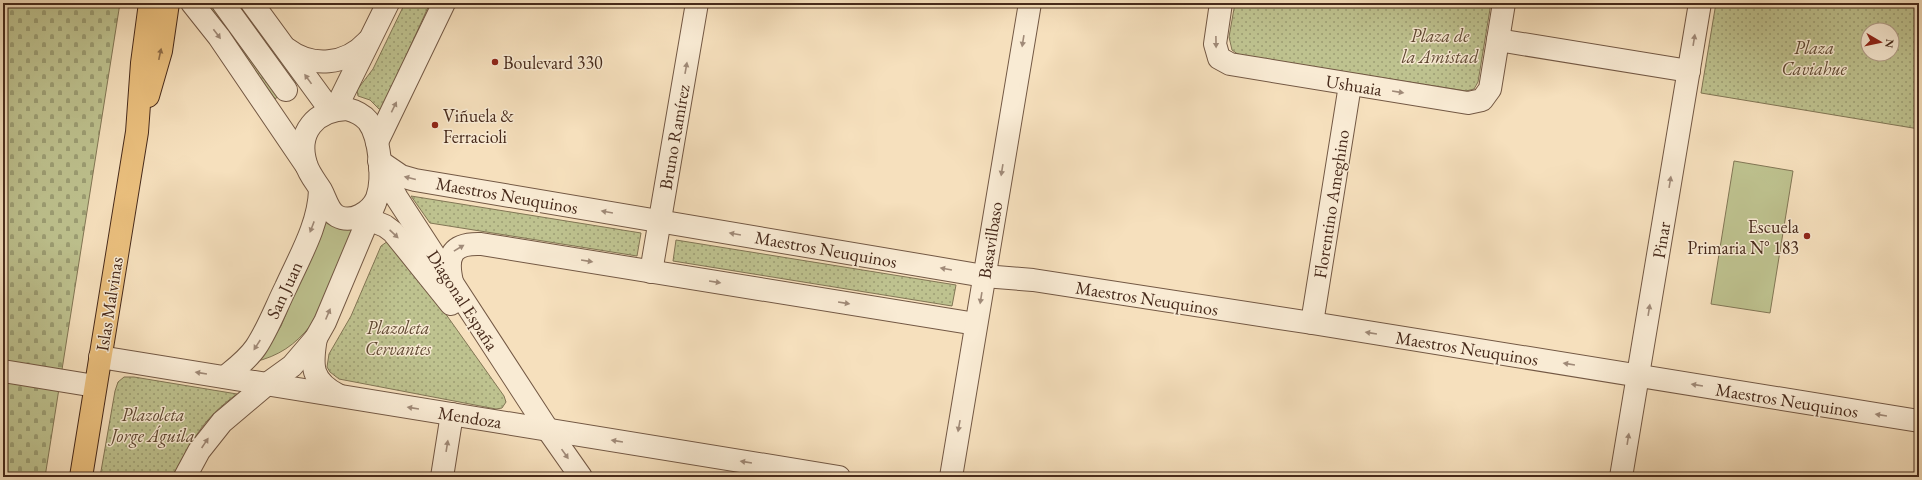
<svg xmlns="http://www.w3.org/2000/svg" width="1922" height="480" font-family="'EB Garamond',serif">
  <defs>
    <pattern id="cemetery-stones" width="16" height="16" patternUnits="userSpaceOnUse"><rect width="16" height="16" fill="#bec28f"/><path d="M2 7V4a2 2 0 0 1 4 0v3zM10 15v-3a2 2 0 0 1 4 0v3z" fill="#9c9e74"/></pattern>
    <pattern id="park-dots" width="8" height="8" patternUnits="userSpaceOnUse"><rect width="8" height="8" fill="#bec28f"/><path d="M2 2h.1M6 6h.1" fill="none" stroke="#9c9e74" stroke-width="1.8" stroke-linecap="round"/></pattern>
  </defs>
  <rect width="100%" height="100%" fill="#f6e0bd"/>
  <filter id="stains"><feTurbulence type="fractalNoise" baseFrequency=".005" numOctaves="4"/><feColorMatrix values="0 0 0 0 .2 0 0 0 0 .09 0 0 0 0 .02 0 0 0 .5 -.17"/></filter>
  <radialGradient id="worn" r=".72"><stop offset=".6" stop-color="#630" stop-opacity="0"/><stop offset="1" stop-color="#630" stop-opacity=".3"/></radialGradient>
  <g fill="#bec28f" stroke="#827655">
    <path d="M1734,161l59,10 -23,142 -59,-9z"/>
    <path d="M325,219l17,10 14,1 -45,95c-16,20 -32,31 -57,37l11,-11 16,-25z"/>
  </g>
  <path fill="url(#cemetery-stones)" stroke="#827655" d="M3,3h117l-75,474h-42z"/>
  <g fill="url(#park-dots)" stroke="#827655" fill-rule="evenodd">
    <path d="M205,3h36l55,79 -21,17 -48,-68z"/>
    <path d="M405,3h25l-48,106h-3l-9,-9 -12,-4 -1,-6 16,-21z"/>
    <path d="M1235,3h256l-13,79 -4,7 -8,2 -227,-36 -7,-5 -3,-13z"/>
    <path d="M1716,3h203v126l-218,-36zM1868,30h24v24h-24z"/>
    <path d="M411,196l230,37 -4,23 -207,-33z"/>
    <path d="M676,240l280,45 -4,21 -279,-45z"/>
    <path d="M388,241l8,3 108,152 2,6 -4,6 -6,1 -157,-30 -9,-7 -3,-5 2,-13 22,-38 30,-70z"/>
    <path d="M124,377h10l103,17c-36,26 -44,46 -64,83h-73l15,-86 3,-9z"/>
  </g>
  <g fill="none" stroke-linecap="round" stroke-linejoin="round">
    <g stroke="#735844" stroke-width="24">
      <g id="minor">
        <path d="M192,3l27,34 87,128"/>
        <path d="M223,3l63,87"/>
        <path d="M252,3l79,108"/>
        <path d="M1221,3l-6,41 4,14 11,6 238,39 14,-3 8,-11 14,-86"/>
        <path d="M1498,40l191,31"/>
        <path d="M287,49c25,19 59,16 80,-7"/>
        <path d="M347,109c8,2 15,5 21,12 12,16 16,58 9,77 -6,14 -25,26 -40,18 -9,-5 -11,-17 -16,-26 -5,-8 -12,-16 -15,-26 -10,-32 10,-54 41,-55z"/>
        <path d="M335,110l53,-107"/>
        <path d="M377,142l67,-139"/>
        <path d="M379,161l22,15 14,4 569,96 49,4 279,43 607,98"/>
        <path d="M380,168l17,30 151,232 33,47"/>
        <path d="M361,216l24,10 8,6 58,72"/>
        <path d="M651,272l46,-269"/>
        <path d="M452,282c-6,-27 0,-39 29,-38l495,80"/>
        <path d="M1312,323l38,-238"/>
        <path d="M316,338c-5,28 -5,43 22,57"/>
        <path d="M100,357l739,120"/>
        <path d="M3,371l92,15"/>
        <path d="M225,377c11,-9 23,-18 31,-30 12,-18 20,-40 30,-60 14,-31 33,-63 34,-97"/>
        <path d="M185,477l14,-26 23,-29 45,-38 25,-18 24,-28 9,-16 50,-119"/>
        <path d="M442,477l10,-63"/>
        <path d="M951,477l79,-474"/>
        <path d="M1621,477l79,-474"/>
      </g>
    </g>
    <g stroke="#472a1b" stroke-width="24">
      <g id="major">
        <path d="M148,96l13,-45 7,-48"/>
        <path d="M81,477l56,-345 5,-69 8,-60"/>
      </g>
    </g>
    <use href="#minor" stroke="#f9ebd4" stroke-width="22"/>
    <use href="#major" stroke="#ebc07e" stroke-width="22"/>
  </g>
  <defs><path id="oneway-solid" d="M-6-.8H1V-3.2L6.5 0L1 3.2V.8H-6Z"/></defs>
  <g fill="#a08a78">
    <use href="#oneway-solid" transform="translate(217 34) rotate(53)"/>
    <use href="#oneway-solid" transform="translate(1694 40) rotate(-81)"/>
    <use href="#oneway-solid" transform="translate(1023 41) rotate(99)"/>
    <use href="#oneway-solid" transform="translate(1216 42) rotate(89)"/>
    <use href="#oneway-solid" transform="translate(686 68) rotate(-80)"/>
    <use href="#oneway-solid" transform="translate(308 79) rotate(-126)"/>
    <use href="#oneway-solid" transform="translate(1398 92) rotate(9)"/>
    <use href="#oneway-solid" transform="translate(394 107) rotate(-64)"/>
    <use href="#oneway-solid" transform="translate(1002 170) rotate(99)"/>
    <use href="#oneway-solid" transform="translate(410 178) rotate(-166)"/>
    <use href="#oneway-solid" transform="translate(1670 182) rotate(-81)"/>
    <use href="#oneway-solid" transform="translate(607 212) rotate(-170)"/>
    <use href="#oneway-solid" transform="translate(312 227) rotate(111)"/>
    <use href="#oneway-solid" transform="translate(394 234) rotate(43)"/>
    <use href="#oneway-solid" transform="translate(735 234) rotate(-170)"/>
    <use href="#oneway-solid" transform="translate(459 248) rotate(-31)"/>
    <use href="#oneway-solid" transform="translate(587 261) rotate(9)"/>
    <use href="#oneway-solid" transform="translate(946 269) rotate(-170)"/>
    <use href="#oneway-solid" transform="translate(715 282) rotate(9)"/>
    <use href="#oneway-solid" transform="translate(981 298) rotate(99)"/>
    <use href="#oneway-solid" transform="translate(844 303) rotate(9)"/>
    <use href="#oneway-solid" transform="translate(1649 310) rotate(-81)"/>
    <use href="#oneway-solid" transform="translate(328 314) rotate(-67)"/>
    <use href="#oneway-solid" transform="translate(1371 333) rotate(-171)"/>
    <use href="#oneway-solid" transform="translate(257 345) rotate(123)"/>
    <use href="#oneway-solid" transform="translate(1569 364) rotate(-171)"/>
    <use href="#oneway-solid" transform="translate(201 373) rotate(-171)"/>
    <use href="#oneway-solid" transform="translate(1697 385) rotate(-171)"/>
    <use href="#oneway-solid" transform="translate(413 408) rotate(-171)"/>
    <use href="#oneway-solid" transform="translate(1881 415) rotate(-171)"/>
    <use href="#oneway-solid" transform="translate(959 426) rotate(100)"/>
    <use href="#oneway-solid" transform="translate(1628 439) rotate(-81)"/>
    <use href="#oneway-solid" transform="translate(617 441) rotate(-171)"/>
    <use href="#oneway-solid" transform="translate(205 443) rotate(-56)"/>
    <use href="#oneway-solid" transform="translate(447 446) rotate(-81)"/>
    <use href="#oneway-solid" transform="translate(565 454) rotate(55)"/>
    <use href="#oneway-solid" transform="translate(746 462) rotate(-171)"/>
  </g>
  <use fill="#916e48" href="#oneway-solid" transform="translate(160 54) rotate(-78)"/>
  <g fill="#8f2418" stroke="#f9ebd4" stroke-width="1.5">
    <circle cx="495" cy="62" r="4"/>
    <circle cx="435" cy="125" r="4"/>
    <circle cx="1807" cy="236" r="4"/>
  </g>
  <g text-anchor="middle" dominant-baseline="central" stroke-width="3" stroke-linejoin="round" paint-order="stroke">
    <g font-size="18" font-style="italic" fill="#5f4832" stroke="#f9ebd4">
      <text x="1440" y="35">Plaza de<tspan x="1440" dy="21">la Amistad</tspan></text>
      <text x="1814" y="47">Plaza<tspan x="1814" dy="21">Caviahue</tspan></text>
      <text x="398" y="327">Plazoleta<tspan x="398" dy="21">Cervantes</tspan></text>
      <text x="153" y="414">Plazoleta<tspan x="153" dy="21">Jorge Águila</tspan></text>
    </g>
    <g font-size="18" fill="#472a1b" stroke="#f9ebd4" text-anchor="start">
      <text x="503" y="62">Boulevard 330</text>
      <text x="443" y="115">Viñuela &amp;<tspan x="443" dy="21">Ferracioli</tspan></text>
      <text x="1799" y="226" text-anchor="end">Escuela<tspan x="1799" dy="21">Primaria N° 183</tspan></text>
    </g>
    <g font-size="18" fill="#472a1b" stroke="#f9ebd4">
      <text transform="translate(1354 85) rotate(9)">Ushuaia</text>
      <text transform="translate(674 137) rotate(-80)">Bruno Ramírez</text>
      <text transform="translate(507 195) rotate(10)">Maestros Neuquinos</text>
      <text transform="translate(1331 204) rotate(-81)">Florentino Ameghino</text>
      <text transform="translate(990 240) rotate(-81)">Basavilbaso</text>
      <text transform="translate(1661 240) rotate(-81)">Pinar</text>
      <text transform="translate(826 249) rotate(10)">Maestros Neuquinos</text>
      <text transform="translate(284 290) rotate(-65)">San Juan</text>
      <text transform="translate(1147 298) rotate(9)">Maestros Neuquinos</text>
      <text transform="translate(463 300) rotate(57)">Diagonal España</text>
      <text transform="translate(109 304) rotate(-81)">Islas Malvinas</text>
      <text transform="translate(1467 348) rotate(9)">Maestros Neuquinos</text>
      <text transform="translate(1787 400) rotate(9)">Maestros Neuquinos</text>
      <text transform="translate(470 417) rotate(9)">Mendoza</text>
    </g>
  </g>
  <rect width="1922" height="480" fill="none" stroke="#f6e0bd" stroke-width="16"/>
  <rect x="4" y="4" width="1914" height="472" fill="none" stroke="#472a1b" stroke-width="2"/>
  <rect x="8" y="8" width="1906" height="464" fill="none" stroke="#472a1b"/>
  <g transform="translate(1880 42) rotate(99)"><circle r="19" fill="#f9ebd4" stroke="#b29e8a"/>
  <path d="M0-3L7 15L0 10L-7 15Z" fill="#8f2418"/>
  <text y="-6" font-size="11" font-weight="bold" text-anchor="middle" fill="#472a1b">N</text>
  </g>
  <rect width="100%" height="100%" filter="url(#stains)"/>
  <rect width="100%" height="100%" fill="url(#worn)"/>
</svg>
